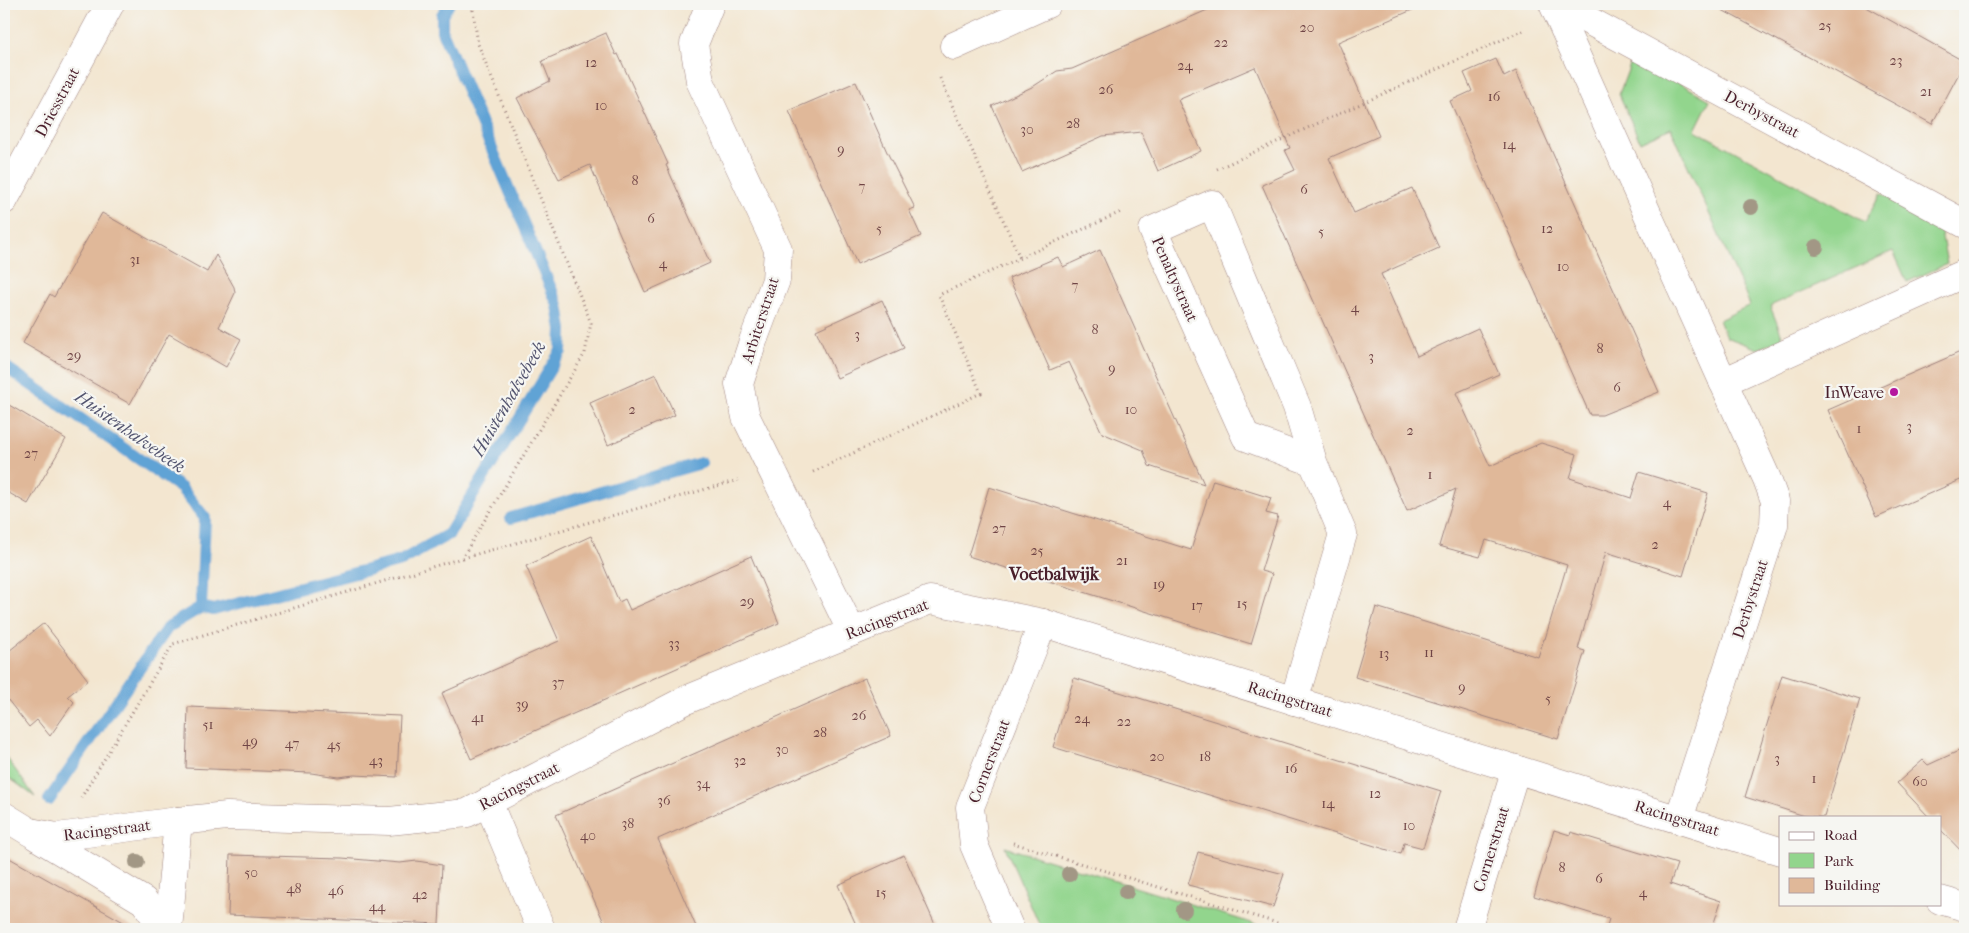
<svg xmlns="http://www.w3.org/2000/svg" width="1969" height="933" font-family="'IM FELL French Canon',serif">
  <rect width="100%" height="100%" fill="#f6f6f2"/>
  <filter id="ink" filterUnits="userSpaceOnUse"><feTurbulence type="fractalNoise" baseFrequency=".02" numOctaves="2"/><feDisplacementMap in="SourceGraphic" scale="10" xChannelSelector="R" yChannelSelector="G"/><feConvolveMatrix kernelMatrix="1 2 1 2 8 2 1 2 1" color-interpolation-filters="sRGB"/></filter>
  <filter id="wash" filterUnits="userSpaceOnUse"><feTurbulence type="fractalNoise" baseFrequency=".0096" numOctaves="4" result="noise"/><feDisplacementMap in="SourceGraphic" scale="20" xChannelSelector="R" yChannelSelector="G"/><feGaussianBlur stdDeviation="1.12" result="paint"/><feColorMatrix in="noise" values="0 0 0 0 0 0 0 0 0 0 0 0 0 0 0 0 0 1.4 0 .05"/><feComposite in="paint" operator="in"/></filter>
  <g filter="url(#wash)">
    <rect width="100%" height="100%" fill="#f3e6d0"/>
    <g fill="#92d58d" stroke="#6e7a5c">
      <path d="M1633,57l77,43 -15,30 170,92 16,-29 59,33 7,38 -40,18 -14,-31 -123,55 13,32 -25,11 -32,-12 -7,-17 31,-15 -79,-177 -31,14 -21,-48z"/>
      <path d="M4,754l31,43 -31,-23z"/>
      <path d="M1005,847l266,82h-230z"/>
    </g>
    <g fill="none" stroke-linecap="round" stroke-linejoin="round">
      <g stroke="#61a3d5" stroke-width="12">
        <path d="M4,366l177,122 24,30 -4,89 12,3 188,-49 48,-27 112,-183 1,-21 -4,-25 -116,-274v-16l7,-11"/>
        <path d="M511,518l190,-55"/>
        <path d="M49,800l119,-173 33,-20"/>
      </g>
    </g>
    <g id="blocks">
      <g fill="#e0b899">
        <path d="M1221,4h205l-88,38 41,94 -50,22 25,55 58,-25 27,60 -58,26 36,82 61,-28 21,46 -43,19 34,73 51,-23 36,11 -7,24 61,20 8,-26 69,21 -25,83 -77,-24 -28,97 7,2 -27,88 -203,-62 21,-70 162,50 6,-18h1l22,-74 -81,-25 -6,17 -41,-11 17,-57 -49,22 -145,-326 33,-15 -10,-20 5,-2 -35,-81 -77,33 23,51 -43,20 -17,-39 -38,4 -81,36 -30,-66 42,-20 23,-15 15,-2z"/>
        <path d="M1711,4h150l104,58 -33,62z"/>
        <path d="M606,33l10,22 2,-1 50,110 -2,1 44,98 -65,29 -55,-127 -31,14 -42,-81 33,-17 -8,-20z"/>
        <path d="M1496,59l8,18 12,-6 143,321 -57,23h-12l-140,-314 22,-10 -8,-18z"/>
        <path d="M856,82l31,70 28,56 -6,2 12,26 -64,28 -68,-153z"/>
        <path d="M102,213l105,59 9,-17 18,32 1,6 -16,34 22,12 -15,28 -57,-33 -39,70 -107,-61 27,-49 4,3z"/>
        <path d="M1100,250l54,122 50,112 -55,-18 -6,-16 -41,-17 -33,-71 -19,8 -41,-92 49,-21 5,10z"/>
        <path d="M882,300l22,48 -67,30 -21,-48z"/>
        <path d="M1965,350v128l-89,39 -48,-107z"/>
        <path d="M656,374l19,41 -67,30 -18,-42z"/>
        <path d="M4,402l62,37 -38,65 -24,-14z"/>
        <path d="M1213,480l58,18 -5,15 12,3 -17,55 11,3 -21,70 -283,-88 21,-69 202,63z"/>
        <path d="M591,536l28,66 6,-3 5,11 121,-54 28,67 -308,136 -29,-66 117,-52 -33,-75z"/>
        <path d="M44,623l44,57 -20,16 6,6 -24,34 -13,-16 -8,7 -25,-32v-40z"/>
        <path d="M1782,675l78,24 -36,118h-16l-63,-20z"/>
        <path d="M865,678l26,58 -233,103 39,90h-90l-51,-114z"/>
        <path d="M1074,678l367,113 -18,57 -19,-5 -3,11 -348,-107z"/>
        <path d="M188,707l212,9 -3,61 -43,-2 -16,2 -27,-4 -125,-5z"/>
        <path d="M1965,748v107l-25,-26v-12h-11l-32,-34 26,-23 5,5z"/>
        <path d="M1554,830l16,5 1,-3 106,32 -7,20 51,17 -9,28h-106l3,-10 -75,-23z"/>
        <path d="M1198,852l86,22 -11,33 -85,-22z"/>
        <path d="M4,855l80,45 52,29h-132z"/>
        <path d="M230,855l112,3 58,5 17,-2 25,4 -3,59 -211,-9z"/>
        <path d="M904,855l33,74h-79l-20,-44z"/>
      </g>
    </g>
  </g>
  <g filter="url(#ink)">
    <use href="#blocks" fill-opacity="0" stroke="#9e827e" stroke-width="1"/>
    <g fill="none" stroke-linecap="round" stroke-linejoin="round">
      <g stroke="#9e827e" stroke-width="29">
        <g id="minor">
          <path d="M710,4l-16,40 6,37 78,168 -2,31 -23,61 -14,43 7,33 106,215"/>
          <path d="M1553,4l214,475 8,22 -1,24 -95,294"/>
          <path d="M1558,4l407,220"/>
          <path d="M954,46l93,-42"/>
          <path d="M4,200l106,-196"/>
          <path d="M1723,382l242,-109"/>
          <path d="M1294,701l49,-167 -30,-72 -16,-55 -85,-203 -59,26 93,207 67,25"/>
          <path d="M488,802l53,127"/>
          <path d="M4,816l26,16 27,5 121,-16 49,-5 162,5 78,-8 219,-113 244,-100 113,23 737,228"/>
          <path d="M36,836l108,65 20,28"/>
          <path d="M1940,900l25,7"/>
          <path d="M168,929l10,-108"/>
          <path d="M1010,929l-36,-84 -4,-38 73,-184"/>
          <path d="M1467,929l49,-160"/>
        </g>
      </g>
      <g stroke="#9e827e" stroke-width="3" stroke-dasharray="1 4" stroke-linecap="butt">
        <path d="M940,78l80,180"/>
        <path d="M1217,169l309,-140"/>
        <path d="M813,472l168,-79 -42,-98 184,-84"/>
        <path d="M463,558l275,-78"/>
        <path d="M81,798l92,-154 289,-86 123,-205 6,-30 -113,-279 -5,-34 3,-6"/>
        <path d="M1013,843l284,86"/>
      </g>
      <use href="#minor" stroke="#fff" stroke-width="28"/>
    </g>
    <g fill="#a29785">
      <circle cx="1751" cy="207" r="8"/>
      <circle cx="1816" cy="247" r="8"/>
      <circle cx="137" cy="862" r="8"/>
      <circle cx="1069" cy="874" r="8"/>
      <circle cx="1126" cy="892" r="8"/>
      <circle cx="1184" cy="910" r="8"/>
    </g>
  </g>
  <circle fill="#b5179e" stroke="#f6f6f2" stroke-width="2" cx="1894" cy="392" r="5"/>
  <g text-anchor="middle" dominant-baseline="central" stroke-width="4.5" stroke-linejoin="round" paint-order="stroke">
    <g font-size="14" fill="#704546">
      <text x="1825" y="25">25</text>
      <text x="1307" y="27">20</text>
      <text x="1221" y="42">22</text>
      <text x="1896" y="60">23</text>
      <text x="591" y="62">12</text>
      <text x="1185" y="65">24</text>
      <text x="1106" y="89">26</text>
      <text x="1926" y="91">21</text>
      <text x="1494" y="96">16</text>
      <text x="601" y="105">10</text>
      <text x="1073" y="123">28</text>
      <text x="1027" y="129">30</text>
      <text x="1509" y="144">14</text>
      <text x="841" y="149">9</text>
      <text x="635" y="180">8</text>
      <text x="862" y="186">7</text>
      <text x="1304" y="189">6</text>
      <text x="651" y="218">6</text>
      <text x="879" y="228">5</text>
      <text x="1547" y="228">12</text>
      <text x="1321" y="231">5</text>
      <text x="135" y="259">31</text>
      <text x="663" y="263">4</text>
      <text x="1563" y="266">10</text>
      <text x="1075" y="285">7</text>
      <text x="1355" y="307">4</text>
      <text x="1095" y="329">8</text>
      <text x="857" y="334">3</text>
      <text x="1600" y="348">8</text>
      <text x="74" y="355">29</text>
      <text x="1371" y="356">3</text>
      <text x="1112" y="368">9</text>
      <text x="1617" y="387">6</text>
      <text x="632" y="409">2</text>
      <text x="1131" y="409">10</text>
      <text x="1909" y="426">3</text>
      <text x="1859" y="428">1</text>
      <text x="1410" y="430">2</text>
      <text x="31" y="453">27</text>
      <text x="1430" y="474">1</text>
      <text x="1667" y="502">4</text>
      <text x="999" y="528">27</text>
      <text x="1655" y="544">2</text>
      <text x="1037" y="550">25</text>
      <text x="1122" y="560">21</text>
      <text x="1159" y="584">19</text>
      <text x="747" y="601">29</text>
      <text x="1242" y="603">15</text>
      <text x="1197" y="605">17</text>
      <text x="674" y="643">33</text>
      <text x="1429" y="652">11</text>
      <text x="1384" y="653">13</text>
      <text x="558" y="682">37</text>
      <text x="1462" y="687">9</text>
      <text x="1548" y="698">5</text>
      <text x="522" y="704">39</text>
      <text x="859" y="715">26</text>
      <text x="478" y="717">41</text>
      <text x="1082" y="718">24</text>
      <text x="1124" y="721">22</text>
      <text x="208" y="724">51</text>
      <text x="820" y="732">28</text>
      <text x="250" y="741">49</text>
      <text x="292" y="743">47</text>
      <text x="334" y="744">45</text>
      <text x="782" y="749">30</text>
      <text x="1157" y="756">20</text>
      <text x="1205" y="756">18</text>
      <text x="1777" y="758">3</text>
      <text x="376" y="760">43</text>
      <text x="740" y="760">32</text>
      <text x="1291" y="768">16</text>
      <text x="1814" y="778">1</text>
      <text x="1920" y="781">60</text>
      <text x="703" y="783">34</text>
      <text x="1375" y="793">12</text>
      <text x="664" y="800">36</text>
      <text x="1328" y="803">14</text>
      <text x="628" y="823">38</text>
      <text x="1409" y="825">10</text>
      <text x="588" y="835">40</text>
      <text x="1562" y="867">8</text>
      <text x="251" y="872">50</text>
      <text x="1599" y="878">6</text>
      <text x="294" y="888">48</text>
      <text x="336" y="890">46</text>
      <text x="881" y="892">15</text>
      <text x="1643" y="892">4</text>
      <text x="420" y="894">42</text>
      <text x="377" y="906">44</text>
    </g>
    <g font-size="16" fill="#4a1f2b" stroke="#f6f6f2">
      <text transform="translate(57 102) rotate(-62)">Driesstraat</text>
      <text transform="translate(1762 114) rotate(28)">Derbystraat</text>
      <text transform="translate(1175 279) rotate(66)">Penaltystraat</text>
      <text transform="translate(760 320) rotate(-72)">Arbiterstraat</text>
      <text transform="translate(1750 599) rotate(-72)">Derbystraat</text>
      <text transform="translate(887 619) rotate(-21)">Racingstraat</text>
      <text transform="translate(1290 699) rotate(17)">Racingstraat</text>
      <text transform="translate(989 761) rotate(-69)">Cornerstraat</text>
      <text transform="translate(519 786) rotate(-27)">Racingstraat</text>
      <text transform="translate(1677 818) rotate(17)">Racingstraat</text>
      <text transform="translate(107 830) rotate(-7)">Racingstraat</text>
      <text transform="translate(1491 849) rotate(-73)">Cornerstraat</text>
    </g>
    <g font-size="16" fill="#4a1f2b" stroke="#f6f6f2" text-anchor="end">
      <text x="1884" y="392">InWeave</text>
    </g>
    <g font-size="18" font-style="italic" fill="#53546f" stroke="#f6f6f2">
      <text transform="translate(509 399) rotate(-60)">Huistenhalvebeek</text>
      <text transform="translate(130 432) rotate(35)">Huistenhalvebeek</text>
    </g>
    <g font-size="18" font-weight="bold" fill="#4a1f2b" stroke="#f6f6f2">
      <text x="1054" y="574">Voetbalwijk</text>
    </g>
  </g>
  <rect width="1969" height="933" fill="none" stroke="#f6f6f2" stroke-width="20"/>
  <rect x="1779" y="816" width="162" height="90" fill="#f6f6f2" stroke="#b1a0a2"/>
  <rect x="1789" y="832" width="25" height="8" fill="#ffffff" stroke="#b1a0a2"/>
  <text x="1824" y="840" font-size="15" fill="#4a1f2b">Road</text>
  <rect x="1789" y="853" width="25" height="15" fill="#92d58d" stroke="#b1a0a2"/>
  <text x="1824" y="866" font-size="15" fill="#4a1f2b">Park</text>
  <rect x="1789" y="878" width="25" height="15" fill="#e0b899" stroke="#b1a0a2"/>
  <text x="1824" y="890" font-size="15" fill="#4a1f2b">Building</text>
</svg>
